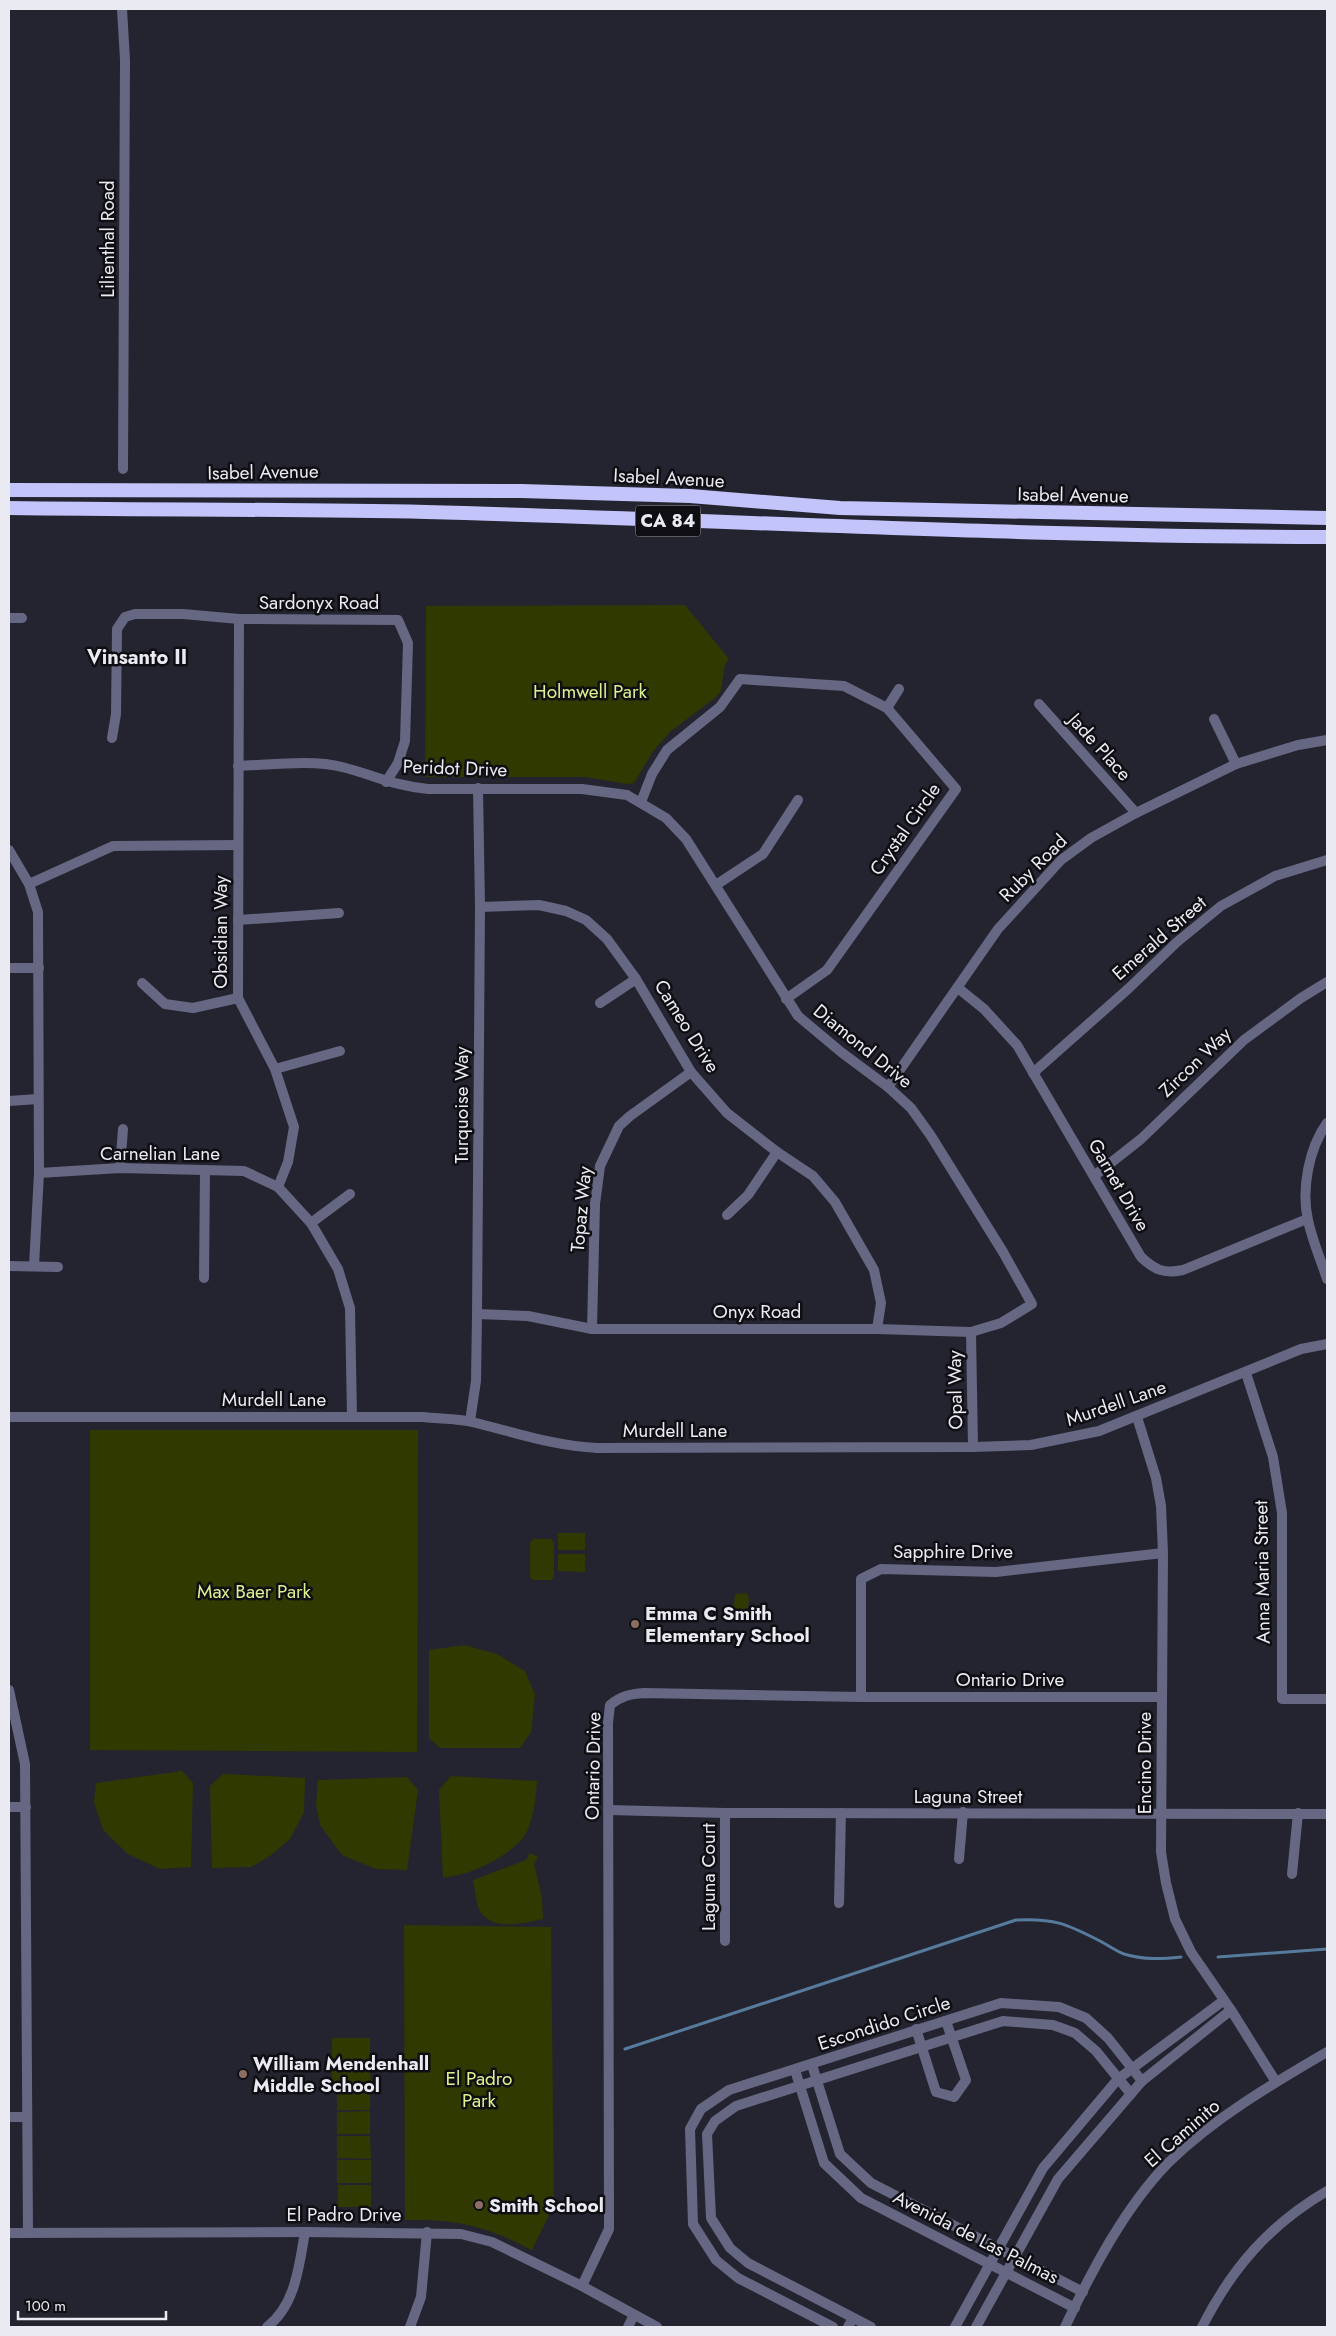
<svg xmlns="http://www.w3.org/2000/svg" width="1336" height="2336" font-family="Jost,sans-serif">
  <rect width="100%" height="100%" fill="#242430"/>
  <g fill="#303900">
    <path d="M685,605l44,54 -4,5 -4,26 -5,7 -46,35 -16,18 -20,33 -7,1 -42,-7h-160l1,-171z"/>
    <path d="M90,1430h328l-1,322 -327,-2z"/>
    <rect x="558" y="1533" width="27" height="17"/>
    <path d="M533,1539h18l3,4v33l-3,4h-18l-3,-3v-34z"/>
    <path d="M558,1554h27v18l-27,-1z"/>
    <path d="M746,1593l3,5 -1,10 -11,8 -4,-1 -3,-6 4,-4 1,-11z"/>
    <path d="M464,1645l33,9 28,17 10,24 -4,37 -11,16h-80l-11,-10v-88z"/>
    <path d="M182,1771l11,12 -2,84 -31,2 -32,-15 -25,-24 -9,-28 2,-19z"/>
    <path d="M223,1774l82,4 -1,34 -14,27 -20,17 -19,11 -39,1 -2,-82z"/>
    <path d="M451,1776l86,5c-1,16 -4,45 -15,58 -19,21 -52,36 -79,39l-4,-88z"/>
    <path d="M407,1777l11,13 -11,80 -31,-1 -34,-14 -22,-30 -4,-21 2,-24z"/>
    <path d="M530,1853l8,4 -4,7 8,34 1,21c-18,4 -51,13 -63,-8 -4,-8 -5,-22 -7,-31l53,-20z"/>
    <path d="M404,1925l147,2 3,278 -22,45c-46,-24 -75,-31 -127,-30z"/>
    <rect x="332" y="2038" width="38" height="23"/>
    <path d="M332,2063h38l1,22 -39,1z"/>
    <rect x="337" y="2087" width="33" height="23"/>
    <path d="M370,2111v23h-33v-22z"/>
    <path d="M337,2136h33l1,23 -34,-1z"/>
    <rect x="337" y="2160" width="34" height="23"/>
    <path d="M338,2185h33v22h-34z"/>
  </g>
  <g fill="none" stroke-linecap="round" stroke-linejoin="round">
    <g stroke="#567b9d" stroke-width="3">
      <path d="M1218,1957l109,-8"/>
      <path d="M625,2049l391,-129c38,-2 51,4 84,21 8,4 16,10 24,13 19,6 38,5 57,3"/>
    </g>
    <g stroke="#666782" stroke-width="10">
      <path d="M122,9l3,51 -2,409"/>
      <path d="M9,618h13"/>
      <path d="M239,619l-1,379 37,71 19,58 -6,35 -10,25 33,36 27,46 12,39 2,109"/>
      <path d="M1039,704l97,109"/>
      <path d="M887,708l12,-19"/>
      <path d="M1214,719l22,45"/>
      <path d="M112,738l4,-24 1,-85 8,-12 10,-3h48l56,5 159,1 10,23 -3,98 -7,22 -12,19"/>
      <path d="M238,766c30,-1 76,-7 104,1 32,8 52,19 86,22h154l45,6 39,23 20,21 112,177 43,36 47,35 23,21 20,28 72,116 29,52 -31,19 -30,9 -94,-3h-285l-64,-13 -51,-2"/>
      <path d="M641,802l11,-28 15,-24 53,-43 20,-28 104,7 43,22 69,81 -129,181 -41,29"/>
      <path d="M9,850l20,34 9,28 1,261 -5,93"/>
      <path d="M29,884l84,-38 125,-1"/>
      <path d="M716,885l47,-31 35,-54"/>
      <path d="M480,907l59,-2 27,6 20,9 21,19 29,40 55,93 36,41 50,39 36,24 22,26 39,68 7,33 -4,26"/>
      <path d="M238,920l101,-7"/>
      <path d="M9,968h30"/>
      <path d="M142,983l23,21 28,4 45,-10"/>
      <path d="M958,988l26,21 33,36 124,212c14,13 22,17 42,13l124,-51"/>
      <path d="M600,1003l36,-24"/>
      <path d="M275,1069l65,-18"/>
      <path d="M1033,1073l95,-84 49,-47 44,-36 54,-30 52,-16"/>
      <path d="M888,1087l110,-158 63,-69 30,-22 45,-25 100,-49 62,-19 29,-5"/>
      <path d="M9,1101l29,-2"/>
      <path d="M1327,1123c-18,25 -26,66 -19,97 4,20 13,40 19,59"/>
      <path d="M120,1168l3,-39"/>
      <path d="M39,1173l81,-5 124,3 34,16"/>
      <path d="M1094,1176l47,-37 103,-99 57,-42 26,-16"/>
      <path d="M727,1215l21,-20 29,-43"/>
      <path d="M311,1223l39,-29"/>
      <path d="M9,1266l49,1"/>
      <path d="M204,1278l1,-108"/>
      <path d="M592,1329l3,-125 5,-38 19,-40 11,-10 61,-44"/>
      <path d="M971,1332l2,115"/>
      <path d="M1246,1373l27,84 9,56v186h45"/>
      <path d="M9,1417h413c17,2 35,1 50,5 42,10 81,24 125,26l376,-1 58,-2 68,-14 202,-82 26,-5"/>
      <path d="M1137,1417l19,61 5,28 2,47 -2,299 5,31 9,36 16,33 40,58 45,72"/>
      <path d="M470,1421l6,-40 1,-67 3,-407 -2,-119"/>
      <path d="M9,1690l16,74 3,469"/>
      <path d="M861,1697v-118l20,-10 115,3 167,-19"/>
      <path d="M9,1807h17"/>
      <path d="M609,1810l116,3 602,1"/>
      <path d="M725,1813v128"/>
      <path d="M959,1859l4,-47"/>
      <path d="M1292,1874l6,-61"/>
      <path d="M839,1903l2,-90"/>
      <path d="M916,2029l20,63 18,5 12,-17 -20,-59"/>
      <path d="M812,2065l28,89 31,29 212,109"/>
      <path d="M795,2070l29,93 37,35 214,110"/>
      <path d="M9,2117h17"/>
      <path d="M9,2233l296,-1 156,2 31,8 90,44 75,41"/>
      <path d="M582,2286l27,-57 -1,-506 2,-18c11,-9 20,-11 34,-12l217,4h300"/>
      <path d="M267,2327c29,-22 32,-62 38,-95"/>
      <path d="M410,2327l11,-30 6,-65"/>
      <path d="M628,2327l6,-12"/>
      <path d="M833,2327l-95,-49 -22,-18 -23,-36 -3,-95 11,-20 28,-19 272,-87 58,4 27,11 22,20 34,43"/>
      <path d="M848,2327l5,-9"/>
      <path d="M871,2327l-123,-64 -18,-15 -19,-30 -4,-84 8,-13 21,-15 267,-85 50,4 22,8 21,18 35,43"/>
      <path d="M955,2327l88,-159 75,-89 105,-78"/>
      <path d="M976,2327l82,-148 84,-98 89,-71"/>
      <path d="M1065,2327c26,-55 60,-120 103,-164 46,-45 104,-79 159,-111"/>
      <path d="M1202,2327c30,-59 67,-102 125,-136"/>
    </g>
    <g stroke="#c2c4fa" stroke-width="14">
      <path d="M9,490l512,1 169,5 150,12 487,10"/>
      <path d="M9,508c139,2 278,1 417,4 301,8 601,25 901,25"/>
    </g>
  </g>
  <g fill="#8d6e63" stroke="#0e0e13" stroke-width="2">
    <circle cx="635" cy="1624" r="5"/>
    <circle cx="243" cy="2074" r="5"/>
    <circle cx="479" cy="2205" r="5"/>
  </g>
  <g text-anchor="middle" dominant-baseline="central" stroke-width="5" stroke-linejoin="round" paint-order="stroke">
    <rect fill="#0e0e13" stroke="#a8a8af" stroke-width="1" x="635.5" y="505.5" width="65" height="31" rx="4"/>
    <g font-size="18" font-weight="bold" fill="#eaeaf2">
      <text x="668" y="521">CA 84</text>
    </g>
    <g font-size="19" fill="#eaeaf2" stroke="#0e0e13">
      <text transform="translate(107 239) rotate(-90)">Lilienthal Road</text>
      <text transform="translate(263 472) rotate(-1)">Isabel Avenue</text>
      <text transform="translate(669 478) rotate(3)">Isabel Avenue</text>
      <text transform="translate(1073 495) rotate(1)">Isabel Avenue</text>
      <text x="319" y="602">Sardonyx Road</text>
      <text transform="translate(1100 747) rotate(48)">Jade Place</text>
      <text transform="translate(455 768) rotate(2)">Peridot Drive</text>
      <text transform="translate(905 829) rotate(-55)">Crystal Circle</text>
      <text transform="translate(1033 868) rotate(-45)">Ruby Road</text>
      <text transform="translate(220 932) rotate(-90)">Obsidian Way</text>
      <text transform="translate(1159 938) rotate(-41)">Emerald Street</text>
      <text transform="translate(687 1026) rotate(58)">Cameo Drive</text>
      <text transform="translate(863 1046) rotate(39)">Diamond Drive</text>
      <text transform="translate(1195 1062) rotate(-44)">Zircon Way</text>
      <text transform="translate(461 1105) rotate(-90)">Turquoise Way</text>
      <text x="160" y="1153">Carnelian Lane</text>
      <text transform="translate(1119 1185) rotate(60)">Garnet Drive</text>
      <text transform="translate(581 1209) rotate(-85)">Topaz Way</text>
      <text x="757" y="1311">Onyx Road</text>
      <text transform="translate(955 1390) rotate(-91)">Opal Way</text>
      <text x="274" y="1399">Murdell Lane</text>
      <text transform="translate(1116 1403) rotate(-19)">Murdell Lane</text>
      <text x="675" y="1430">Murdell Lane</text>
      <text x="953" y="1551">Sapphire Drive</text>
      <text transform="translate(1262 1572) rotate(-91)">Anna Maria Street</text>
      <text x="1010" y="1679">Ontario Drive</text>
      <text transform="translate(1144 1763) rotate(-90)">Encino Drive</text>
      <text transform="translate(593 1766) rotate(-89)">Ontario Drive</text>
      <text x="968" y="1796">Laguna Street</text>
      <text transform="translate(708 1877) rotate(-90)">Laguna Court</text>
      <text transform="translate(884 2023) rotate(-18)">Escondido Circle</text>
      <text transform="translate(1182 2133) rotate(-41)">El Caminito</text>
      <text x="344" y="2214">El Padro Drive</text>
      <text transform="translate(976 2237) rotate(27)">Avenida de Las Palmas</text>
    </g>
    <g font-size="19" fill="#dbf08f" stroke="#0e0e13">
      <text x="590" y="691">Holmwell Park</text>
      <text x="254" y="1591">Max Baer Park</text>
      <text x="479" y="2078">El Padro<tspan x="479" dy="22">Park</tspan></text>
    </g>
    <g font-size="19" font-weight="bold" fill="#eaeaf2" stroke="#0e0e13" text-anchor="start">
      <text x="645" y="1613">Emma C Smith<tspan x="645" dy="22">Elementary School</tspan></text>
      <text x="253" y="2063">William Mendenhall<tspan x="253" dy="22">Middle School</tspan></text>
      <text x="489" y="2205">Smith School</text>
    </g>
    <g font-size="20" font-weight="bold" fill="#eaeaf2" stroke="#0e0e13">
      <text x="137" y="657">Vinsanto II</text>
    </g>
  </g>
  <rect width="1336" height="2336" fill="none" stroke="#eaeaf2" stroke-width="20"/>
  <path d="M18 2311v8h148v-8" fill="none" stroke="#eaeaf2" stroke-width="2.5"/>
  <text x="25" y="2311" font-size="15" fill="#eaeaf2" stroke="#0e0e13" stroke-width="4" paint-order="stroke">100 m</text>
</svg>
